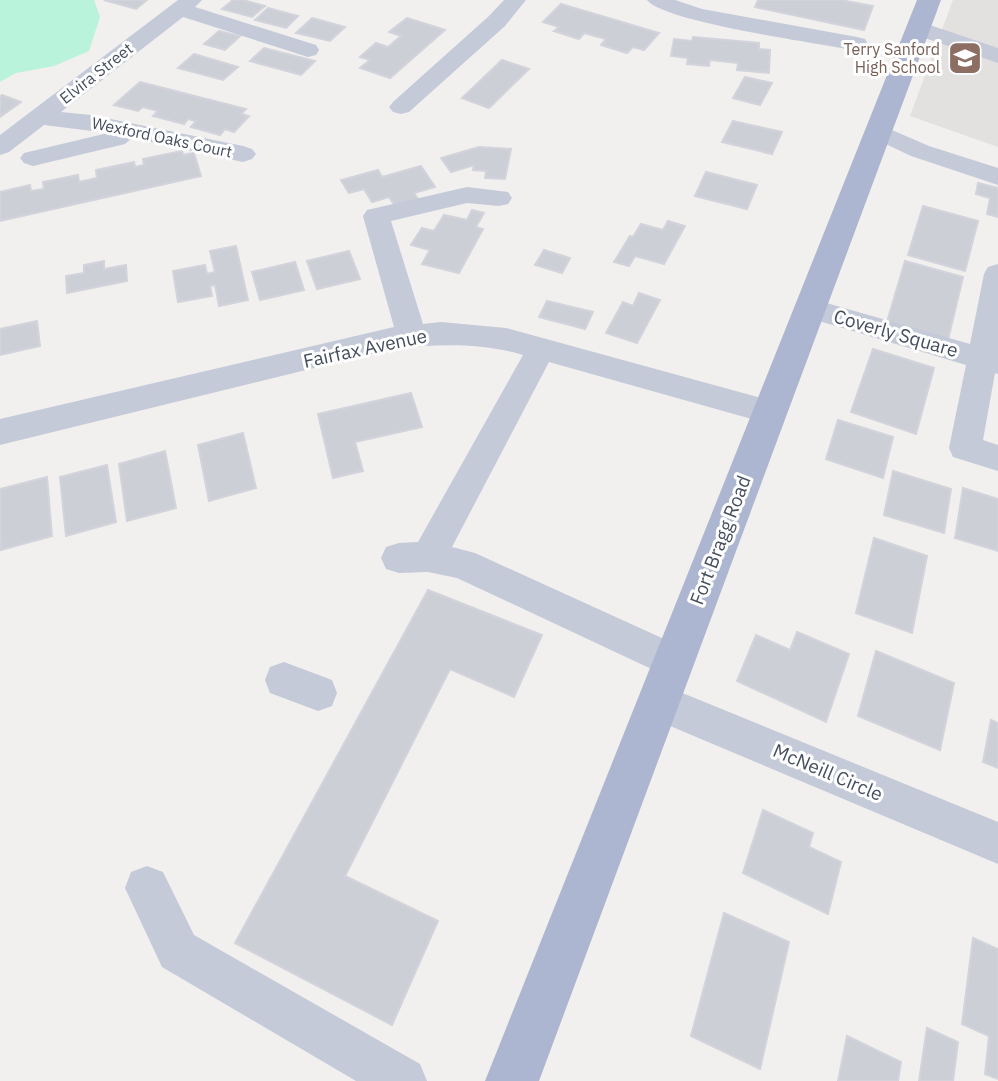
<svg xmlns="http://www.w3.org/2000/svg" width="998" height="1081" font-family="'IBM Plex Sans',sans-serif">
  <rect width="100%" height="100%" fill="#f2efef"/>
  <path fill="#e3e0e0" d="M953,0h45v147l-88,-31z"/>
  <path fill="#b9f3dc" d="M0,0h94l6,17 -11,34 -35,15 -38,7 -16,9z"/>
  <g fill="#cdcfd7" stroke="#d2d3db" stroke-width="2">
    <path d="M104,0h43l-11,9z"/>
    <path d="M233,0h10l22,6 -13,11 -30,-8z"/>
    <path d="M758,0h83l32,6 -9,24 -109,-23z"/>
    <path d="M561,4l98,29 -15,17 -11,-3 -6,6 -26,-8 5,-6 -22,-6 -5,6 -25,-8 5,-4 -16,-5z"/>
    <path d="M268,8l30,8 -12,12 -31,-8z"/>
    <path d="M312,18l33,9 -15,14 -34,-8z"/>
    <path d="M407,18l38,12 -55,48 -30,-10 10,-8 -10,-3 16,-14 12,4 13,-11 -12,-4z"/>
    <path d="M219,31l21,5 -15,14 -21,-6z"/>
    <path d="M693,37l66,6v6l11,1 -1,23 -32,-3 1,-7 -28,-3 -1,6 -22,-2 1,-6 -17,-2 3,-17 18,2z"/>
    <path d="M264,48l51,13 -14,14 -51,-14z"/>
    <path d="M194,54l44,13 -15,13 -45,-12z"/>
    <path d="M502,60l27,9 -40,39 -27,-10z"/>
    <path d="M745,77l27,6 -12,22 -27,-7z"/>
    <path d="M140,82l106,27 -5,5 8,2 -15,16 -9,-3 -5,6 -29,-8 5,-6 -8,-2 -4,5 -31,-8 5,-5 -15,-4 -5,4 -24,-6z"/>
    <path d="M2,95l19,7 -21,15v-20z"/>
    <path d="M733,121l49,11 -10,22 -50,-12z"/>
    <path d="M479,147l32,2 -6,30 -20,-1 1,-7 -13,-1 1,-5 -23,7 -10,-14z"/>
    <path d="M182,151l1,4 11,-2 7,23 -201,45v-29l30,-7 1,6 13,-2 -1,-7 35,-7 1,7 18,-4 -1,-8 38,-8 1,5 9,-2 -1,-6z"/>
    <path d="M421,166l14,21 -21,6 4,6 -23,7 -6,-9 -17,5 -8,-13 -15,4 -8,-13 37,-10 4,7z"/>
    <path d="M706,172l51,13 -10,24 -52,-13z"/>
    <path d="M978,183l20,5v29l-11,-3 3,-16 -14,-4z"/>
    <path d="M923,206l55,15 -13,50 -57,-16z"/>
    <path d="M472,210l12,3 -8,14 7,2 -24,44 -37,-9 8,-14 -19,-5 11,-17 12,3 10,-16 23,5z"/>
    <path d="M668,221l17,5 -21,38 -29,-8 -6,10 -15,-4 16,-26 3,1 8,-13 22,6z"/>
    <path d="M236,246l12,54 -29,6 -4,-21 -5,1 2,10 -34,6 -5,-31 32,-6 2,9 8,-2 -5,-21z"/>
    <path d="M544,250l26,8 -8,15 -27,-8z"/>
    <path d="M349,251l11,28 -43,10 -10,-28z"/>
    <path d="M104,261v8l22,-4 1,16 -60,12 -1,-17 18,-3v-8z"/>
    <path d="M905,261l58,16 -15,63 -61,-18z"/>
    <path d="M295,262l9,28 -44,10 -8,-28z"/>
    <path d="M639,293l21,7 -23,43 -31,-10 17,-31 10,4z"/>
    <path d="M547,301l46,11 -8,17 -46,-12z"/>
    <path d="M37,321l3,25 -40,9v-26z"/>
    <path d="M873,349l61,19 -18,66 -65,-22z"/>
    <path d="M411,393l11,34 -67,15 8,29 -30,7 -15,-64z"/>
    <path d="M838,420l55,17 -10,41 -57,-19z"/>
    <path d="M243,433l13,55 -47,13 -11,-56z"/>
    <path d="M165,451l11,57 -49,13 -8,-57z"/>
    <path d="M107,465l9,57 -50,14 -6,-59z"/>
    <path d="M893,471l58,18 -7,44 -60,-18z"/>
    <path d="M47,477l5,59 -51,14 -1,-61z"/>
    <path d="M963,488l35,11v52l-43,-13z"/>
    <path d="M874,538l53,18 -15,77 -56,-20z"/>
    <path d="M428,590l114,45 -28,62 -64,-28 -105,207 93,45 -46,104 -157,-82z"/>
    <path d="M797,632l52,22 -23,68 -89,-41 19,-46 34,15z"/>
    <path d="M876,651l78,32 -14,67 -82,-34z"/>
    <path d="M991,720l7,3v45l-15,-6z"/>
    <path d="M763,810l50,23 -4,14 32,15 -13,52 -85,-41z"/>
    <path d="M724,913l65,29 -29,127 -69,-33z"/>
    <path d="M973,938l25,11v130l-13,-5 4,-38 -27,-12z"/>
    <path d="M927,1028l31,14 -5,39h-34z"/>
    <path d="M847,1036l54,26 -3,19h-60z"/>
  </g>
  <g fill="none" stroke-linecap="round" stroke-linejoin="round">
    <g fill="#c4cad8" fill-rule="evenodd">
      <path d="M178,0h24l-7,7 121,38 3,5 -3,5 -8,2 -125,-40 -122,95 30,3 152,31 9,3 4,5 -4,5 -9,3 -111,-24 -7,6 -92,22 -9,-3 -4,-5 4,-5 84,-20 -64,-8 -35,27 -9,3v-20z"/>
      <path d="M504,0h22l-21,26 -96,86 -8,2 -8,-2 -4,-5 4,-5 96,-86z"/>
      <path d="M647,0h28l27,9 155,28 8,2 3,5 -3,5 -8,2c-34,-7 -194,-29 -210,-51z"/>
      <path d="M918,21l80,27v15l-88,-30 -3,-5 3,-5z"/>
      <path d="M878,124l51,22 69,22v17l-87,-29 -42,-20 -3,-5 3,-5z"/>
      <path d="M467,187l41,5 4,6 -4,6 -9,2 -32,-3 -76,18 32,103 18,-2 65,6 263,72 11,3 5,9 -5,9 -11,3 -220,-62 -97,185 23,6 211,96 6,12 -6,12 -13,6 -13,-6 -203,-95 -29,-6 -29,1 -13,-4 -5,-11 5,-11 13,-4 19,-1 105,-187c-43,-13 -87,-11 -131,-6l-392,96v-26l394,-92 -31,-111 4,-6z"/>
      <path d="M998,264v110l-3,-1 -12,67 15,5v26l-45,-14 -4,-9 17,-83 -167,-50 -5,-7 5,-7 10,-3 161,46 14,-70 4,-7z"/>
      <path d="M284,662l48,18 5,13 -5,13 -14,5 -48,-18 -5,-13 5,-13z"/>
      <path d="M658,683l340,139v42l-354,-149 -6,-13 6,-13z"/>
      <path d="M147,866l16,6 31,63 226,129 7,17h-71l-194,-114 -37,-79 6,-16z"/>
    </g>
    <path fill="#acb6d0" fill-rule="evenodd" d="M917,0h24l-402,1081h-54z"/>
  </g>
  <defs>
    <g id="school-square" transform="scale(1.75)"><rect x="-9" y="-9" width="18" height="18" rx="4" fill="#8d6e63" stroke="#fff"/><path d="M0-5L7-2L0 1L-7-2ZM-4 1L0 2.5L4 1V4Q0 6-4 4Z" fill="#fff"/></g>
  </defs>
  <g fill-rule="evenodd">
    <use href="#school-square" x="965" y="58"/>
  </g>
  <g text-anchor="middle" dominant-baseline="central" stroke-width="6" stroke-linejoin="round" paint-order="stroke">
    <g font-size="16" fill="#785e54" stroke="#fff" text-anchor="end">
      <text x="940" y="49">Terry Sanford<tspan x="940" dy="18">High School</tspan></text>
    </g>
    <g font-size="16" fill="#454d5e" stroke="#fff">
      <text transform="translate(96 73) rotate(-38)">Elvira Street</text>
      <text transform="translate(162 137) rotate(12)">Wexford Oaks Court</text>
    </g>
    <g font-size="19" fill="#454d5e" stroke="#fff">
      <text transform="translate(896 333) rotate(16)">Coverly Square</text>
      <text transform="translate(365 348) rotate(-12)">Fairfax Avenue</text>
      <text transform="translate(720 540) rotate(-69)">Fort Bragg Road</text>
      <text transform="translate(828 772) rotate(23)">McNeill Circle</text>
    </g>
  </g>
</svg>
